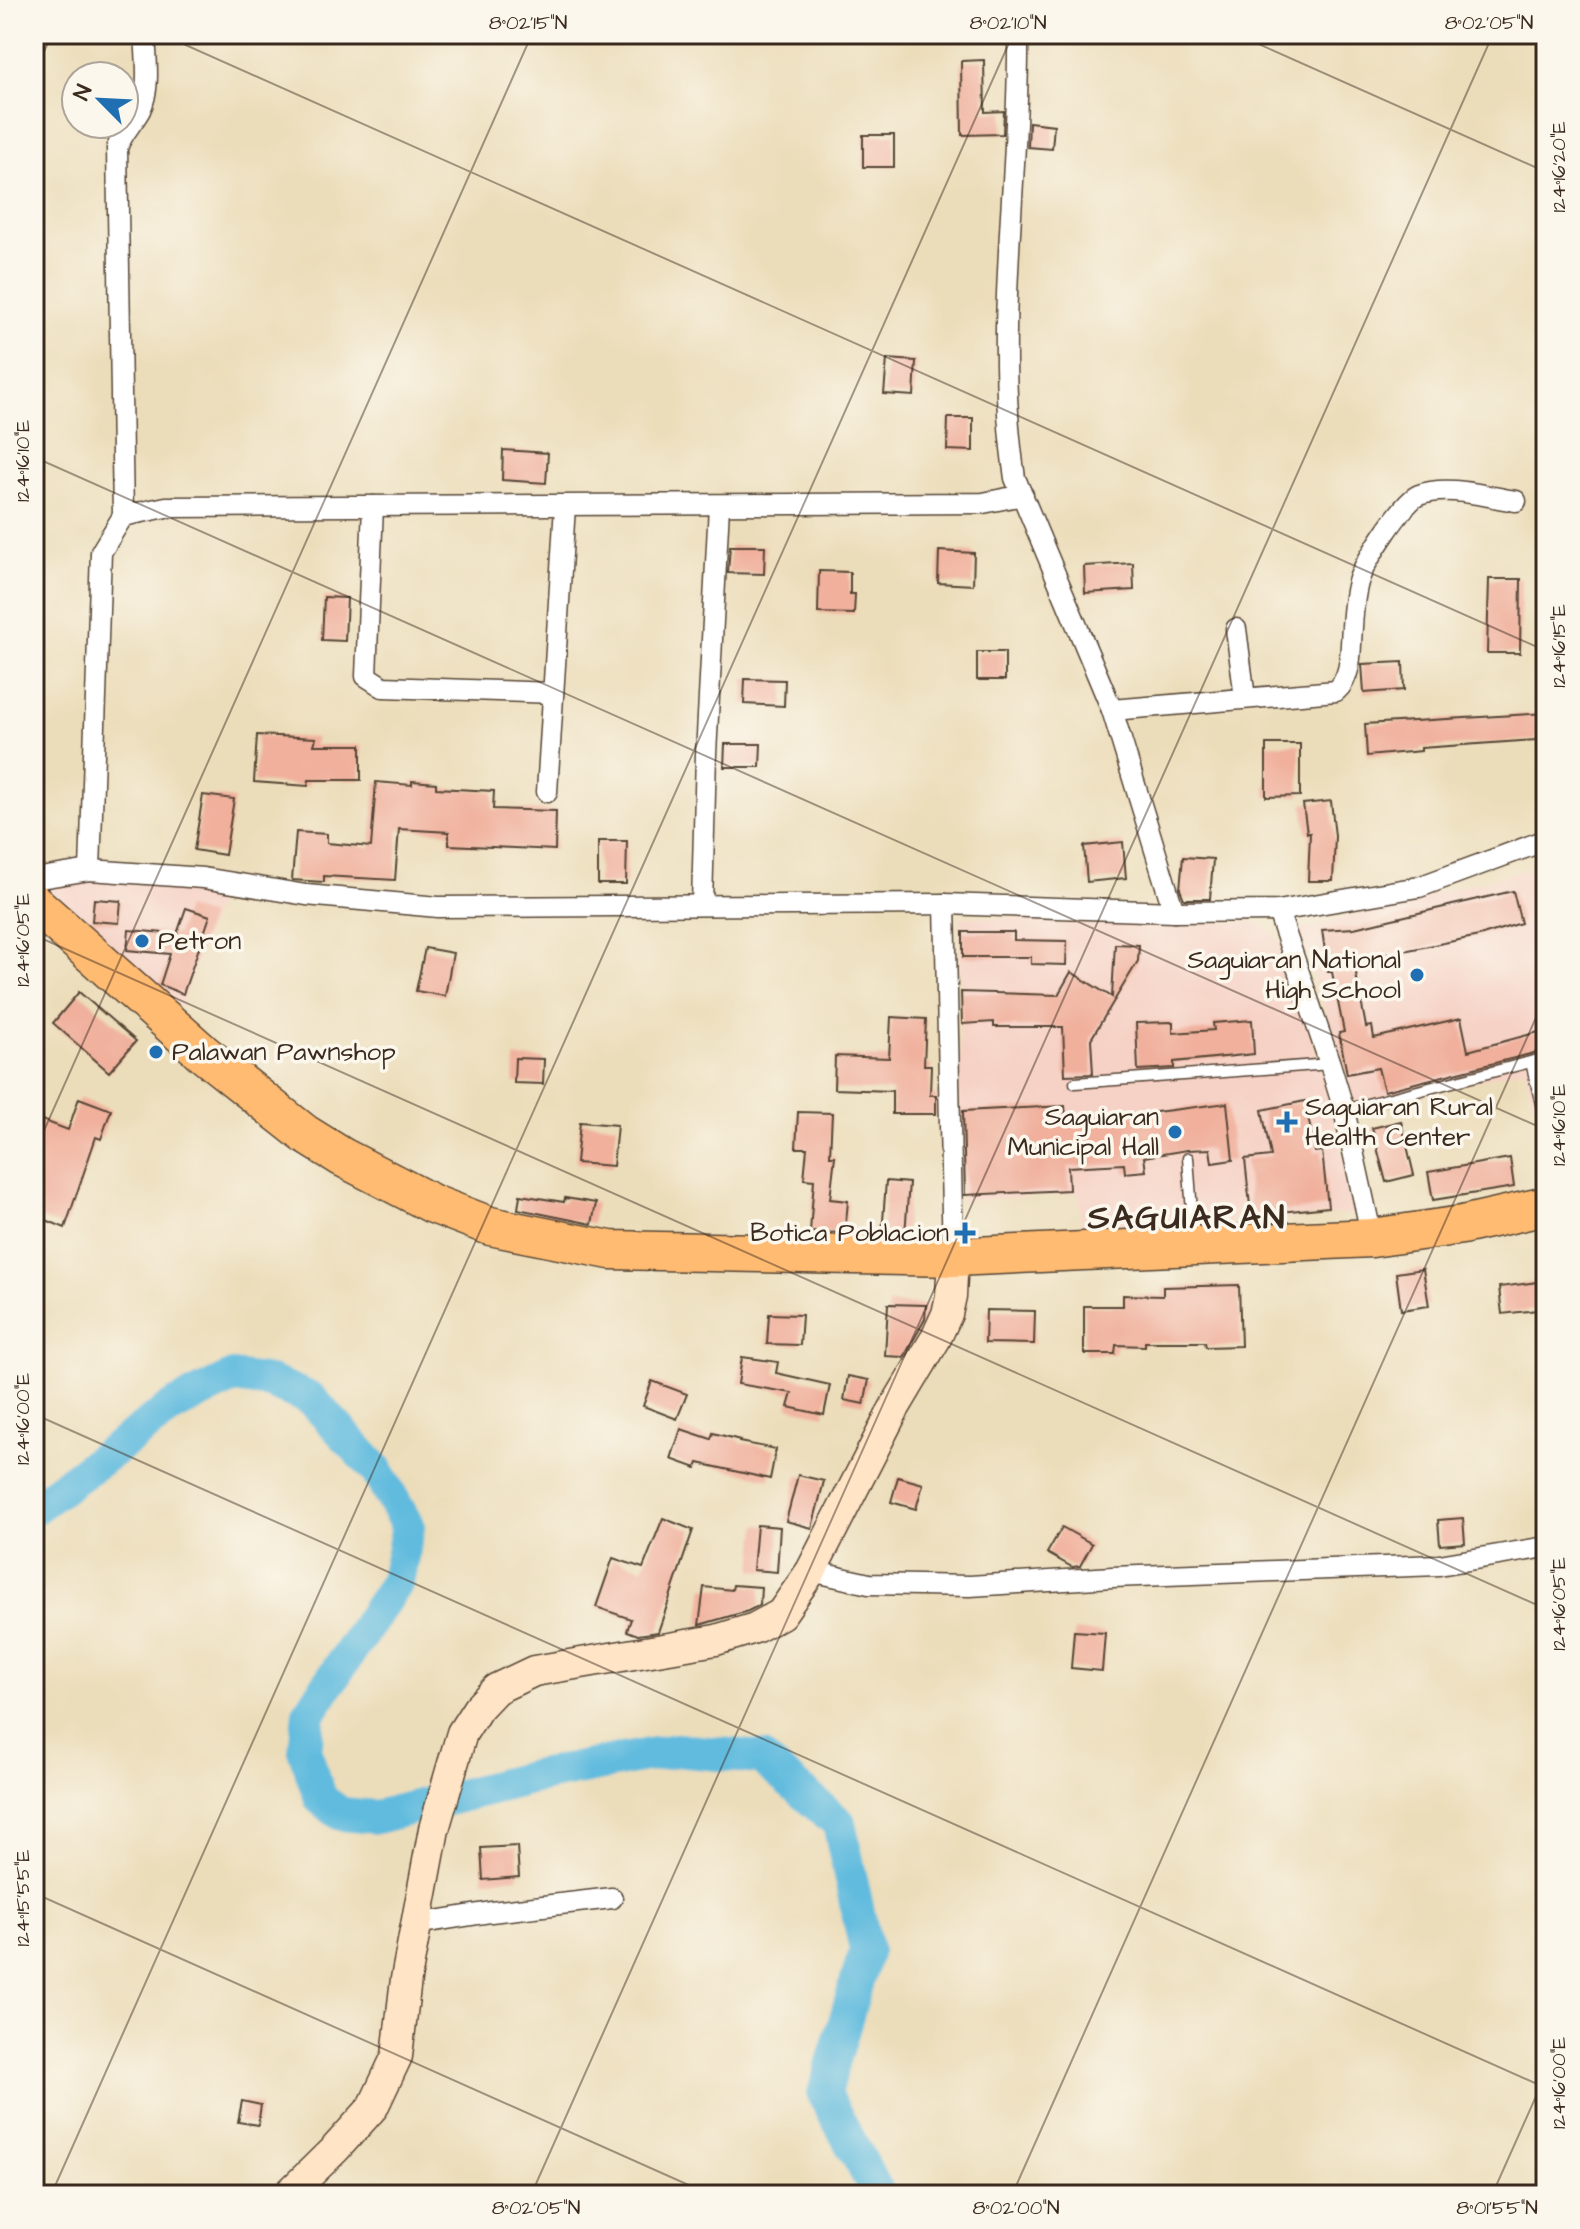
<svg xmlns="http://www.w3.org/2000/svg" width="1580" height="2229" font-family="'Architects Daughter',sans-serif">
  <rect width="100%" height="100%" fill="#fbf7ec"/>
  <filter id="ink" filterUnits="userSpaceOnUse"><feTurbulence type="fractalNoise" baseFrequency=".0125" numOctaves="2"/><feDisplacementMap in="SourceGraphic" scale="16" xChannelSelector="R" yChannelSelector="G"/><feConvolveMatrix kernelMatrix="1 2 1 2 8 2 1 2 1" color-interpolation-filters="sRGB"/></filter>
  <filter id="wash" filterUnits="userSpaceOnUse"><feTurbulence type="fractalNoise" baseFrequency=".006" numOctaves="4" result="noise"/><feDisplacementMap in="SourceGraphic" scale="32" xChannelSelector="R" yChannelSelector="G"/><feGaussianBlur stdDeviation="1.8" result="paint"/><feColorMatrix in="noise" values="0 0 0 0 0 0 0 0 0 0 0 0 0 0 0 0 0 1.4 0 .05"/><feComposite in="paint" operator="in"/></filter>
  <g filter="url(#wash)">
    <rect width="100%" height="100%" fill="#ecddba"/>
    <g fill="#f6d1c5">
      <path d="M1546,864v284l-22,-80 -166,45 -59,-183z"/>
      <path d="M74,876l146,17 -40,115 -140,-119z"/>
      <path d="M960,917l283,5 19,2 20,19 40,130 34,140 -274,21 -3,-41 -119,8z"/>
    </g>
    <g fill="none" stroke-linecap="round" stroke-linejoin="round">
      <path stroke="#60bbde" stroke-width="34" d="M34,1508l140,-102 59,-29 37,5 41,17 65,70 32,58 -11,54 -88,132 -4,39 16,47 20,15 35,3 158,-40 142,-27 85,8 78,65 27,127 -42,144 55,101"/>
    </g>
    <g id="blocks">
      <g fill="#f0b09c">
        <path d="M984,60l1,52 19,-1 -1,23 -41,1 -1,-74z"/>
        <path d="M1029,122l25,3 -2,24 -24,-2z"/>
        <rect x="863" y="135" width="31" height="32"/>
        <path d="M887,359l29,2 -2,35 -30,-2z"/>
        <path d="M948,418h25v33l-26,-1z"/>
        <path d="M503,450l45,3 -2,30 -44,-3z"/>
        <path d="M730,546h35l-1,28 -36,-1z"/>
        <path d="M939,551l35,2 -1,32 -35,-2z"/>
        <path d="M1133,563l1,27 -49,3 -1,-27z"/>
        <path d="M819,571l31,1v22h5l-1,20 -36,-1z"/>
        <path d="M1489,579h32l-1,74h-33z"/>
        <path d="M324,597l23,1 -2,43 -23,-1z"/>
        <rect x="977" y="652" width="28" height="28"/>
        <path d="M1403,662l1,28 -40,3 -2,-29z"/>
        <path d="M745,679l40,1 -1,26 -40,-2z"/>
        <path d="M1546,713v24h-10v3l-115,8v3l-54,5 -2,-32z"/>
        <path d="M257,735l59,3 -2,7h47v35h-52l-1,6 -54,-4z"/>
        <path d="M725,744h36l-1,23h-36z"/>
        <path d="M1266,744h34v52l-34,1z"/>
        <path d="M412,781l24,2v5l58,3 -1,18 63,2 -1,39 -106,-5v-13l-50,-3 -4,51 -71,-4v6l-32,-2 4,-48 31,2v9l44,4 5,-65 36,3z"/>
        <path d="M203,795l31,4 -9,56 -31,-5z"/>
        <path d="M1331,801l4,35 -2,45h-25l2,-48h-3l-4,-29z"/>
        <path d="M598,841h29l-1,43h-28z"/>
        <path d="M1123,842l3,36 -39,4 -3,-36z"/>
        <path d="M1183,857l30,2 -3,40h-26l-4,-10z"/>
        <path d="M1513,891l8,32 -42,13 -121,24 1,8 -4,1 11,58 6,-1 2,12 87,-20 7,33 78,-21v20l-162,41 -6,-23 -31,6 -8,-41 5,-1 -12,-60h-4l-6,-42 32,-2z"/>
        <path d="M94,899l27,2 -2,22 -27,-2z"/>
        <path d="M186,908l24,8 -27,78 -23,-9 10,-31 -43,-4 2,-20 48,4z"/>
        <path d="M963,932h51v8l53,1 -1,24 -35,-1v-7h-68z"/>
        <path d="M1115,944l24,1 -1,16 -47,78 2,35 -28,1 -2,-48h-69v-5l-32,2 -1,-32 97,3 13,-23 41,25z"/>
        <path d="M425,948l28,5 -8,43 -29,-5z"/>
        <path d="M79,992l57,49 -27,31 -56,-49z"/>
        <path d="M891,1017l35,2 -2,46h7l-1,30h6v19h-44v-23l-58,-2 1,-33 54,2z"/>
        <path d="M1252,1020l2,34 -80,8v6l-36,2 -2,-47 37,-1v11l41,-3 -1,-7z"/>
        <path d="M515,1058l29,1 -1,25 -29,-1z"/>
        <path d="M79,1098l32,12 -10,29 -5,-2 -31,91 -31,-13v-98l34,13z"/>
        <path d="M1305,1101l10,51 7,-1 6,56 -77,8 -6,-56 26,-3 -9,-46z"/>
        <path d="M1227,1103l6,57 -21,3 -2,-14 -23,1 -43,7 2,14 -21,2 -1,-9 -56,3 1,23 -104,5 -2,-84 102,-5 1,10 50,-3v4z"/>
        <path d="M798,1112l34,1 -2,43h5l-5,43 18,2 -3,32 -35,-1 4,-52 -10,-1 3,-31h-11z"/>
        <path d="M1401,1121l13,54 -28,7 -14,-54z"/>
        <path d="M580,1122l37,3 -4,41 -37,-3z"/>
        <path d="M1510,1158l4,29 -81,13 -5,-28z"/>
        <path d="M886,1181l23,2 -4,51h-23z"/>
        <path d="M520,1195l44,7 1,-4 31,5 -4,21 -74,-15z"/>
        <path d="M1423,1269l6,37 -28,4 -5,-37z"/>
        <path d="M1546,1281v28l-44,5 -3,-27z"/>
        <path d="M1239,1285l2,61 -35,1 -1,-5h-60v4l-29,-1 -1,9h-31v-48h39v-11l40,1v-9z"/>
        <path d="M888,1304l38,1 -1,14 -21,38 -19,-1z"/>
        <path d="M986,1310l49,1 -1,33 -49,-1z"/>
        <path d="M769,1314l33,1 -2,30 -33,-1z"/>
        <path d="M742,1357l36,5 -2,11 54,12 -6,30 -36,-8 4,-14 -54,-9z"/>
        <path d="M848,1376l21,4 -5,24 -20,-4z"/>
        <path d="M652,1381l35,13 -10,25 -34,-13z"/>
        <path d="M681,1429l30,10 2,-6 27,7 -1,2 37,7 -6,30 -72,-16 -2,5 -25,-9z"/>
        <path d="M798,1475l26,6 -12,47 -26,-7z"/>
        <path d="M898,1477l25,7 -7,25 -25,-7z"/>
        <path d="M663,1518l30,12 -35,102 -20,3 -11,-4 4,-12 -35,-12 17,-49 30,10z"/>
        <path d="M1463,1518l2,25 -25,2 -2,-25z"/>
        <path d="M757,1525l23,2 -3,45 -24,-2z"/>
        <path d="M1062,1527l30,17 -12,22 -8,1 -25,-14z"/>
        <path d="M733,1585l28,2 -1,18 -12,6 -49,14 5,-38 28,3z"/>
        <path d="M1074,1631l31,2 -3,38 -31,-3z"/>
        <path d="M517,1846l2,31 -36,3 -2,-32z"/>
        <path d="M242,2101l19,4 -3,20 -20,-3z"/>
      </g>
    </g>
  </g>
  <g filter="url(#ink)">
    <use href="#blocks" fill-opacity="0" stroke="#564535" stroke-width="2"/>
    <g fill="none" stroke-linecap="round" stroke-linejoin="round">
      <g stroke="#564535" stroke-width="13">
        <g id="lane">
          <path d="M1531,1062l15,63"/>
          <path d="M1075,1083l255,-19"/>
          <path d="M1344,1110l202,-52"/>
          <path d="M1188,1158l6,81"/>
        </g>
      </g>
      <g stroke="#564535" stroke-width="23">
        <g id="street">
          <path d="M1018,34c2,148 -26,296 -3,444l97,232 62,202"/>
          <path d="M373,506l-7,170 17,11 170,6"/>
          <path d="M123,516l43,-9 817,-4 40,-8"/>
          <path d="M1236,629l9,69"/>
          <path d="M1112,710l224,-19c17,-15 14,-43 16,-64 1,-16 2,-33 7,-48 6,-17 45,-79 60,-84 29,-11 68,2 97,6"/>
          <path d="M547,792l18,-286"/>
          <path d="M90,870l11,-318 22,-36 -6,-368c5,-15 16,-25 23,-38 11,-22 6,-52 5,-76"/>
          <path d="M34,879l56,-9 113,8 103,17 132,12 507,-3 229,8 104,-1 141,-24 127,-47"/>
          <path d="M945,904l8,353"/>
          <path d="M702,905l4,-151 13,-248"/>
          <path d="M1278,911l52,153 14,46 28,128"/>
          <path d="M811,1571l58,13 101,2 142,-9 327,-12 107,-18"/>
          <path d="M416,1924l75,-12 121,-14"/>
        </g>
      </g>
      <g stroke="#564535" stroke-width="33">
        <path id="secondary" d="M288,2195l48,-47 37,-41 24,-51 9,-77 28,-150 28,-96 16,-25 18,-19 38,-18 182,-31 39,-12 26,-14 30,-43 84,-164 41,-69 11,-24 4,-18 2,-39"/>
      </g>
      <g stroke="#564535" stroke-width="41">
        <path id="highway" d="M34,903l170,151 101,80 37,23 91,47 57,22 120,24 343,7 419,-19 90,-13 84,-19"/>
      </g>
      <use href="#lane" stroke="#fff" stroke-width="10"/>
      <use href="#street" stroke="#fff" stroke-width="20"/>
      <use href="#secondary" stroke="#ffe4c6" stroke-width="30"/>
      <use href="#highway" stroke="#ffbb71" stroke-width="38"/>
    </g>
  </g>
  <path fill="none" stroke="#3b2a1e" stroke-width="2" stroke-opacity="0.45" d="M161,34l1385,617M1236,34l310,138M34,74l18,-40M34,457l1512,673M34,935l1512,674M34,1153l498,-1119M34,1414l1512,674M34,1893l677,302M51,2195l962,-2161M531,2195l962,-2161M1012,2195l534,-1200M1492,2195l54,-121"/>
  <g fill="#1f6fb2" stroke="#fbf7ec" stroke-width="3">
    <circle cx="142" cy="941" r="8"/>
    <circle cx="1417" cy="975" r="8"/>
    <circle cx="156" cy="1052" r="8"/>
    <path d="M1283 1110h8v8h8v8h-8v8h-8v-8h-8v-8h8z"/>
    <circle cx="1175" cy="1132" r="8"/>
    <path d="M961 1221h8v8h8v8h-8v8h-8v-8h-8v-8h8z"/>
  </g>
  <g text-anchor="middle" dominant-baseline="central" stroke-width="7" stroke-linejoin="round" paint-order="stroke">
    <g font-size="26" fill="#3b2a1e" stroke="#fbf7ec" text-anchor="start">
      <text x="158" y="941">Petron</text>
      <text x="1401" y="960" text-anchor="end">Saguiaran National<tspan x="1401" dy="30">High School</tspan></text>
      <text x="172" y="1052">Palawan Pawnshop</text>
      <text x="1305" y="1107">Saguiaran Rural<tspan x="1305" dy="30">Health Center</tspan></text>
      <text x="1159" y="1117" text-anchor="end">Saguiaran<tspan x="1159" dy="30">Municipal Hall</tspan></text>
      <text x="949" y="1233" text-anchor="end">Botica Poblacion</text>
    </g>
    <g font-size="34" font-weight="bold" letter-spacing="2" fill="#3b2a1e" stroke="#fbf7ec">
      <text x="1187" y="1218">SAGUIARAN</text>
    </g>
  </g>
  <rect width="1580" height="2229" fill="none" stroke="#fbf7ec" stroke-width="88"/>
  <g transform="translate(100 100) rotate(294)"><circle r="38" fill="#fbf7ec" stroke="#aea59a" stroke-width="2"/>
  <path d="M0-6L14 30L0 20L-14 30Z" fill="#1f6fb2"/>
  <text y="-12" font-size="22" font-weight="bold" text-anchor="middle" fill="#3b2a1e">N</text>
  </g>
  <rect x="44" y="44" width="1492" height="2141" fill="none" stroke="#3b2a1e" stroke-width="3"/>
  <g font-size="20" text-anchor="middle" fill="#3b2a1e">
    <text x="528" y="29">8°02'15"N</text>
    <text x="1008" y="29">8°02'10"N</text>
    <text x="1489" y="29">8°02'05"N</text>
    <text transform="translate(1558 167) rotate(-90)" y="7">124°16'20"E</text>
    <text transform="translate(22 461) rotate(-90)" y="7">124°16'10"E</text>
    <text transform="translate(1558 646) rotate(-90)" y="7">124°16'15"E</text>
    <text transform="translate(22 940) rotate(-90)" y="7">124°16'05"E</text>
    <text transform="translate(1558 1125) rotate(-90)" y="7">124°16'10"E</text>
    <text transform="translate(22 1419) rotate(-90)" y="7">124°16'00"E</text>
    <text transform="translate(1558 1604) rotate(-90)" y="7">124°16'05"E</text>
    <text transform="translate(22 1898) rotate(-90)" y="7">124°15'55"E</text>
    <text transform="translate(1558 2083) rotate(-90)" y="7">124°16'00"E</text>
    <text x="536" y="2214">8°02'05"N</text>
    <text x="1016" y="2214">8°02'00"N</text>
    <text x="1497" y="2214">8°01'55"N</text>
  </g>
</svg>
